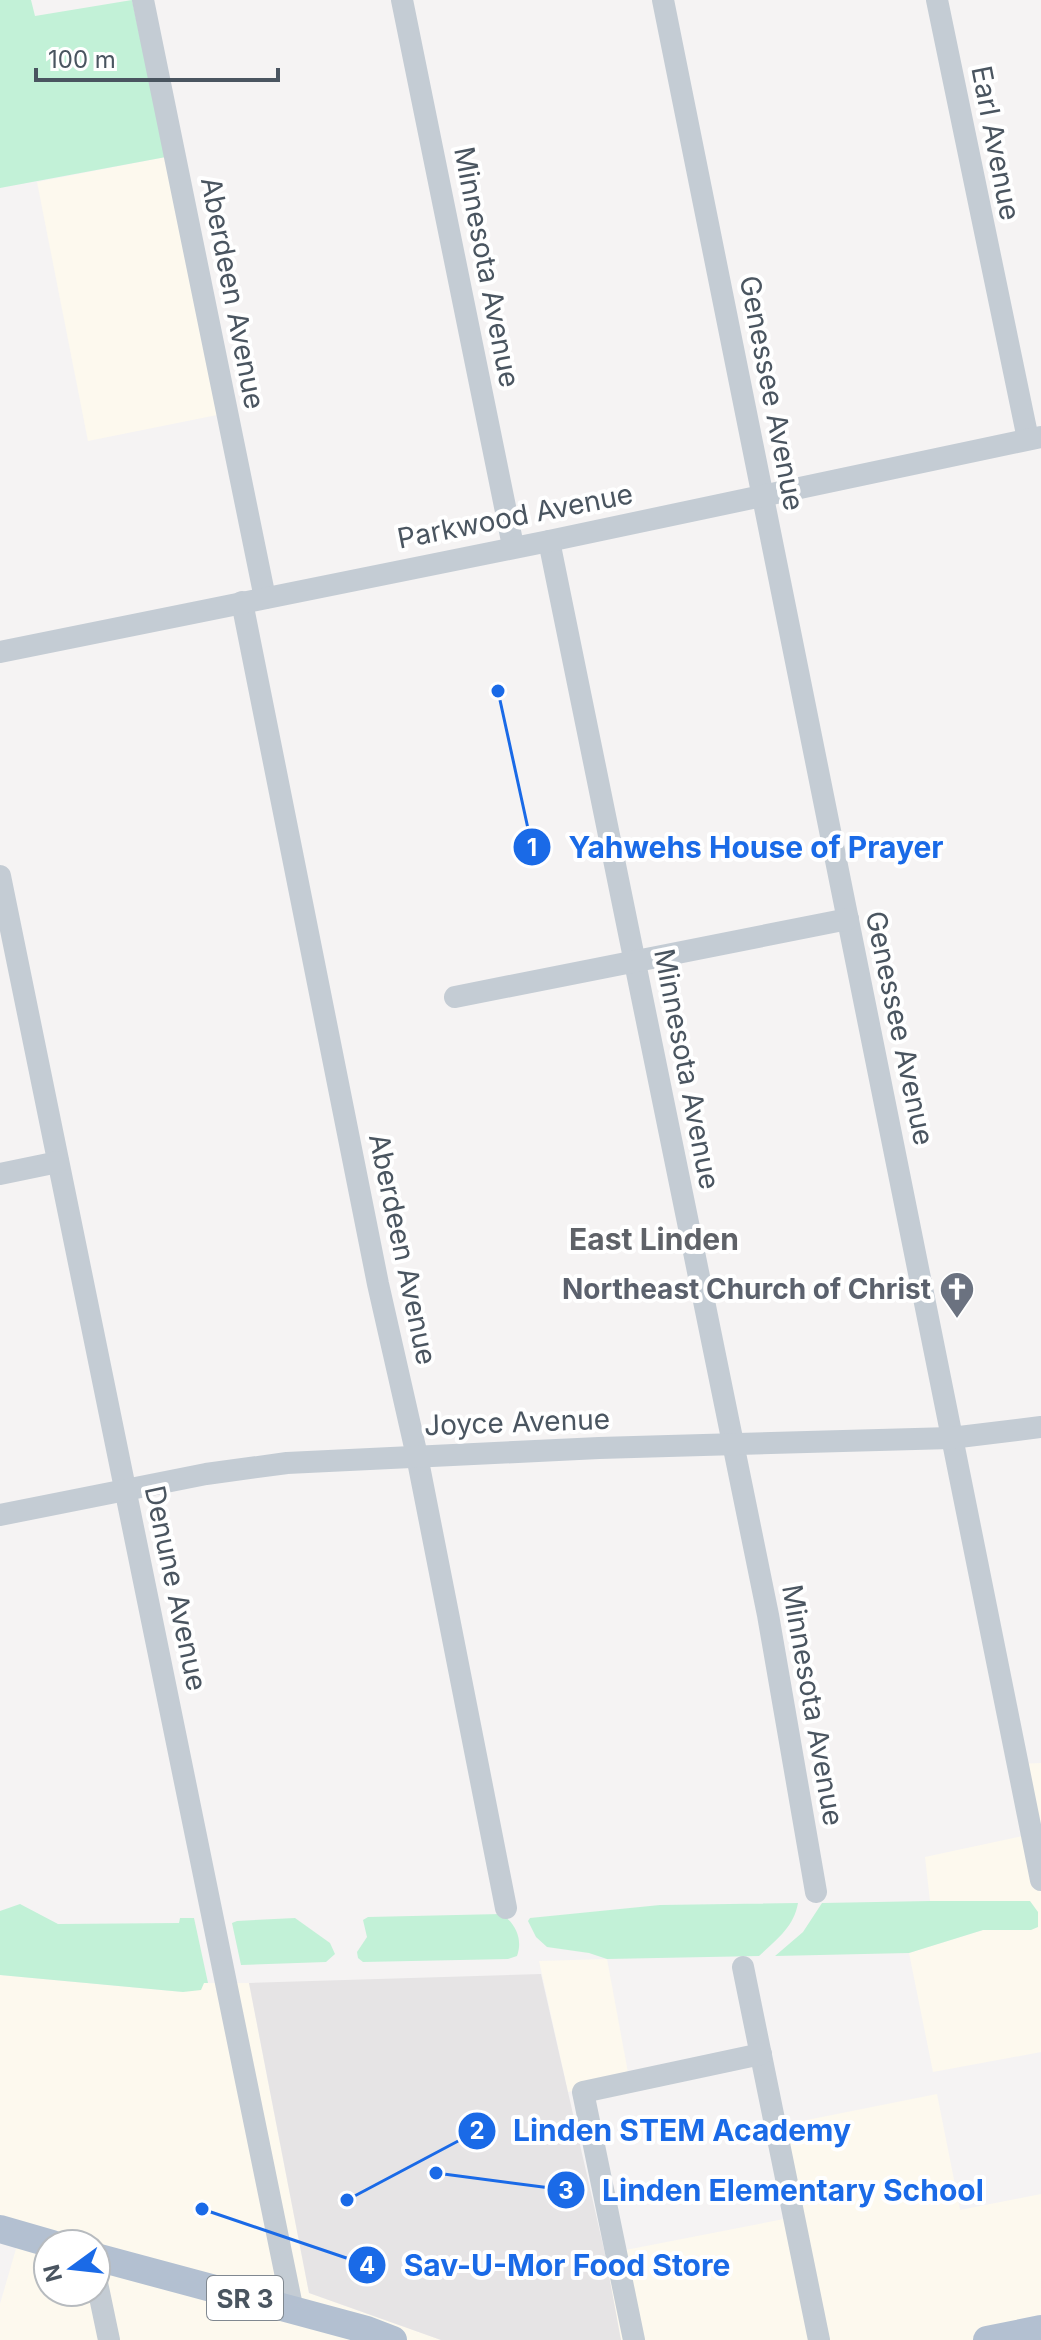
<svg xmlns="http://www.w3.org/2000/svg" width="1041" height="2340" font-family="Inter,sans-serif">
  <rect width="100%" height="100%" fill="#f5f3f3"/>
  <g fill="#fdf9ee" fill-rule="evenodd">
    <path d="M176,155l51,258 -139,28 -51,-259z"/>
    <path d="M1041,1763v289l-108,20 -24,-119 74,-23h48l-1,-29h-100l-5,-44 107,-23 -15,-70z"/>
    <path d="M607,1959l22,119 -61,14 -29,-131z"/>
    <path d="M0,1975l183,17 21,-9h45l60,310 132,47h-441v-36l20,-69 -20,-7zM48,2244h48v48h-48z"/>
    <path d="M937,2094l23,116 81,-16v146h-420l-16,-86 184,-36 -17,-91z"/>
  </g>
  <path fill="#e6e4e5" d="M541,1974l64,280 16,86h-180l-132,-47 -60,-310z"/>
  <g fill="#c2f1d7">
    <path d="M0,0h31l4,16 97,-16 34,157 -166,31z"/>
    <path d="M930,1901h100l8,11v15l-7,3h-48l-74,23 -134,3 28,-24 19,-29z"/>
    <path d="M798,1903c-4,24 -22,37 -39,53l-152,3 -18,-6 -42,-6 -11,-10 -8,-16 2,-3 130,-13z"/>
    <path d="M20,1904l38,20 121,-1 1,-5h14l14,65h-4l-3,7 -18,2 -183,-17v-64z"/>
    <path d="M501,1914c15,9 22,26 16,42l-9,3 -145,3 -5,-4 -1,-6 10,-15 -4,-17 5,-3z"/>
    <path d="M295,1918l35,25 5,11 -9,8 -85,3 -9,-42 5,-2z"/>
  </g>
  <g fill="none" stroke-linecap="round" stroke-linejoin="round">
    <g stroke="#c4ccd4" stroke-width="22">
      <path d="M143,0l122,598"/>
      <path d="M402,0l111,546"/>
      <path d="M663,0l378,1880"/>
      <path d="M937,0l91,439"/>
      <path d="M549,541l219,1074 48,277"/>
      <path d="M242,602l136,682 39,172 89,452"/>
      <path d="M0,652l549,-111 492,-104"/>
      <path d="M0,876l293,1435"/>
      <path d="M455,997l393,-78"/>
      <path d="M0,1174l58,-12"/>
      <path d="M0,1515l206,-41 81,-11 312,-15 352,-10 90,-11"/>
      <path d="M743,1967l76,373"/>
      <path d="M96,2278l13,62"/>
      <path d="M634,2340l-51,-248 178,-38"/>
    </g>
    <g stroke="#b3c0d1" stroke-width="28">
      <path d="M0,2229l52,15"/>
      <path d="M96,2257l271,73 26,10"/>
      <path d="M987,2340l54,-11"/>
    </g>
  </g>
  <defs>
    <g id="church-pin" transform="scale(1.8)"><path d="M0 17L-7.5 6A9.5 9.5 0 1 1 7.5 6Z" fill="#6b7280" stroke="#fff"/><path d="M-1.2-6h2.4v3.5h3.3v2.4h-3.3V6h-2.4V-.1h-3.3v-2.4h3.3Z" fill="#fff"/></g>
  </defs>
  <g fill-rule="evenodd">
    <use href="#church-pin" x="957" y="1289"/>
  </g>
  <g text-anchor="middle" dominant-baseline="central" stroke-width="8" stroke-linejoin="round" paint-order="stroke">
    <rect fill="#fff" stroke="#808890" stroke-width="2" x="207" y="2276" width="76" height="44" rx="6"/>
    <g font-size="26" font-weight="bold" fill="#4a5560">
      <text x="245" y="2298">SR 3</text>
    </g>
    <g font-size="28" fill="#4a5560" stroke="#fff">
      <text transform="translate(996 143) rotate(79)">Earl Avenue</text>
      <text transform="translate(487 267) rotate(79)">Minnesota Avenue</text>
      <text transform="translate(233 293) rotate(79)">Aberdeen Avenue</text>
      <text transform="translate(772 393) rotate(79)">Genessee Avenue</text>
      <text transform="translate(515 516) rotate(-11)">Parkwood Avenue</text>
      <text transform="translate(900 1028) rotate(78)">Genessee Avenue</text>
      <text transform="translate(687 1069) rotate(79)">Minnesota Avenue</text>
      <text transform="translate(403 1249) rotate(78)">Aberdeen Avenue</text>
      <text transform="translate(517 1422) rotate(-2)">Joyce Avenue</text>
      <text transform="translate(176 1588) rotate(78)">Denune Avenue</text>
      <text transform="translate(813 1705) rotate(80)">Minnesota Avenue</text>
    </g>
    <g font-size="28" font-weight="bold" fill="#5b616d" stroke="#fff" text-anchor="end">
      <text x="931" y="1289">Northeast Church of Christ</text>
    </g>
    <g font-size="30" font-weight="bold" fill="#5f6268" stroke="#fff">
      <text x="654" y="1239">East Linden</text>
    </g>
  </g>
  <path fill="none" stroke="#1a6ae7" stroke-width="3" d="M498 691L532 847M347 2200L477 2131M436 2173L566 2190M202 2209L367 2265"/>
  <g fill="#1a6ae7" stroke="#fff" stroke-width="3">
    <circle cx="498" cy="691" r="8"/>
    <circle cx="347" cy="2200" r="8"/>
    <circle cx="436" cy="2173" r="8"/>
    <circle cx="202" cy="2209" r="8"/>
    <circle cx="532" cy="847" r="20"/>
    <circle cx="477" cy="2131" r="20"/>
    <circle cx="566" cy="2190" r="20"/>
    <circle cx="367" cy="2265" r="20"/>
  </g>
  <g font-size="24" text-anchor="middle" font-weight="bold" fill="#fff">
    <text x="532" y="856">1</text>
    <text x="477" y="2139">2</text>
    <text x="566" y="2199">3</text>
    <text x="367" y="2274">4</text>
  </g>
  <g font-size="30" text-anchor="middle" font-weight="bold" fill="#1a6ae7" stroke="#fff" stroke-width="8" stroke-linejoin="round" paint-order="stroke">
    <text x="756" y="858">Yahwehs House of Prayer</text>
    <text x="682" y="2141">Linden STEM Academy</text>
    <text x="793" y="2201">Linden Elementary School</text>
    <text x="567" y="2276">Sav-U-Mor Food Store</text>
  </g>
  <g transform="translate(72 2268) rotate(255)"><circle r="38" fill="#ffffff" stroke="#b7bbbf" stroke-width="2"/>
  <path d="M0-6L14 30L0 20L-14 30Z" fill="#1a6ae7"/>
  <text y="-12" font-size="22" font-weight="bold" text-anchor="middle" fill="#4a5560">N</text>
  </g>
  <path d="M36 68v12h242v-12" fill="none" stroke="#4a5560" stroke-width="4"/>
  <text x="48" y="68" font-size="24" fill="#4a5560" stroke="#ffffff" stroke-width="6" paint-order="stroke">100 m</text>
</svg>
